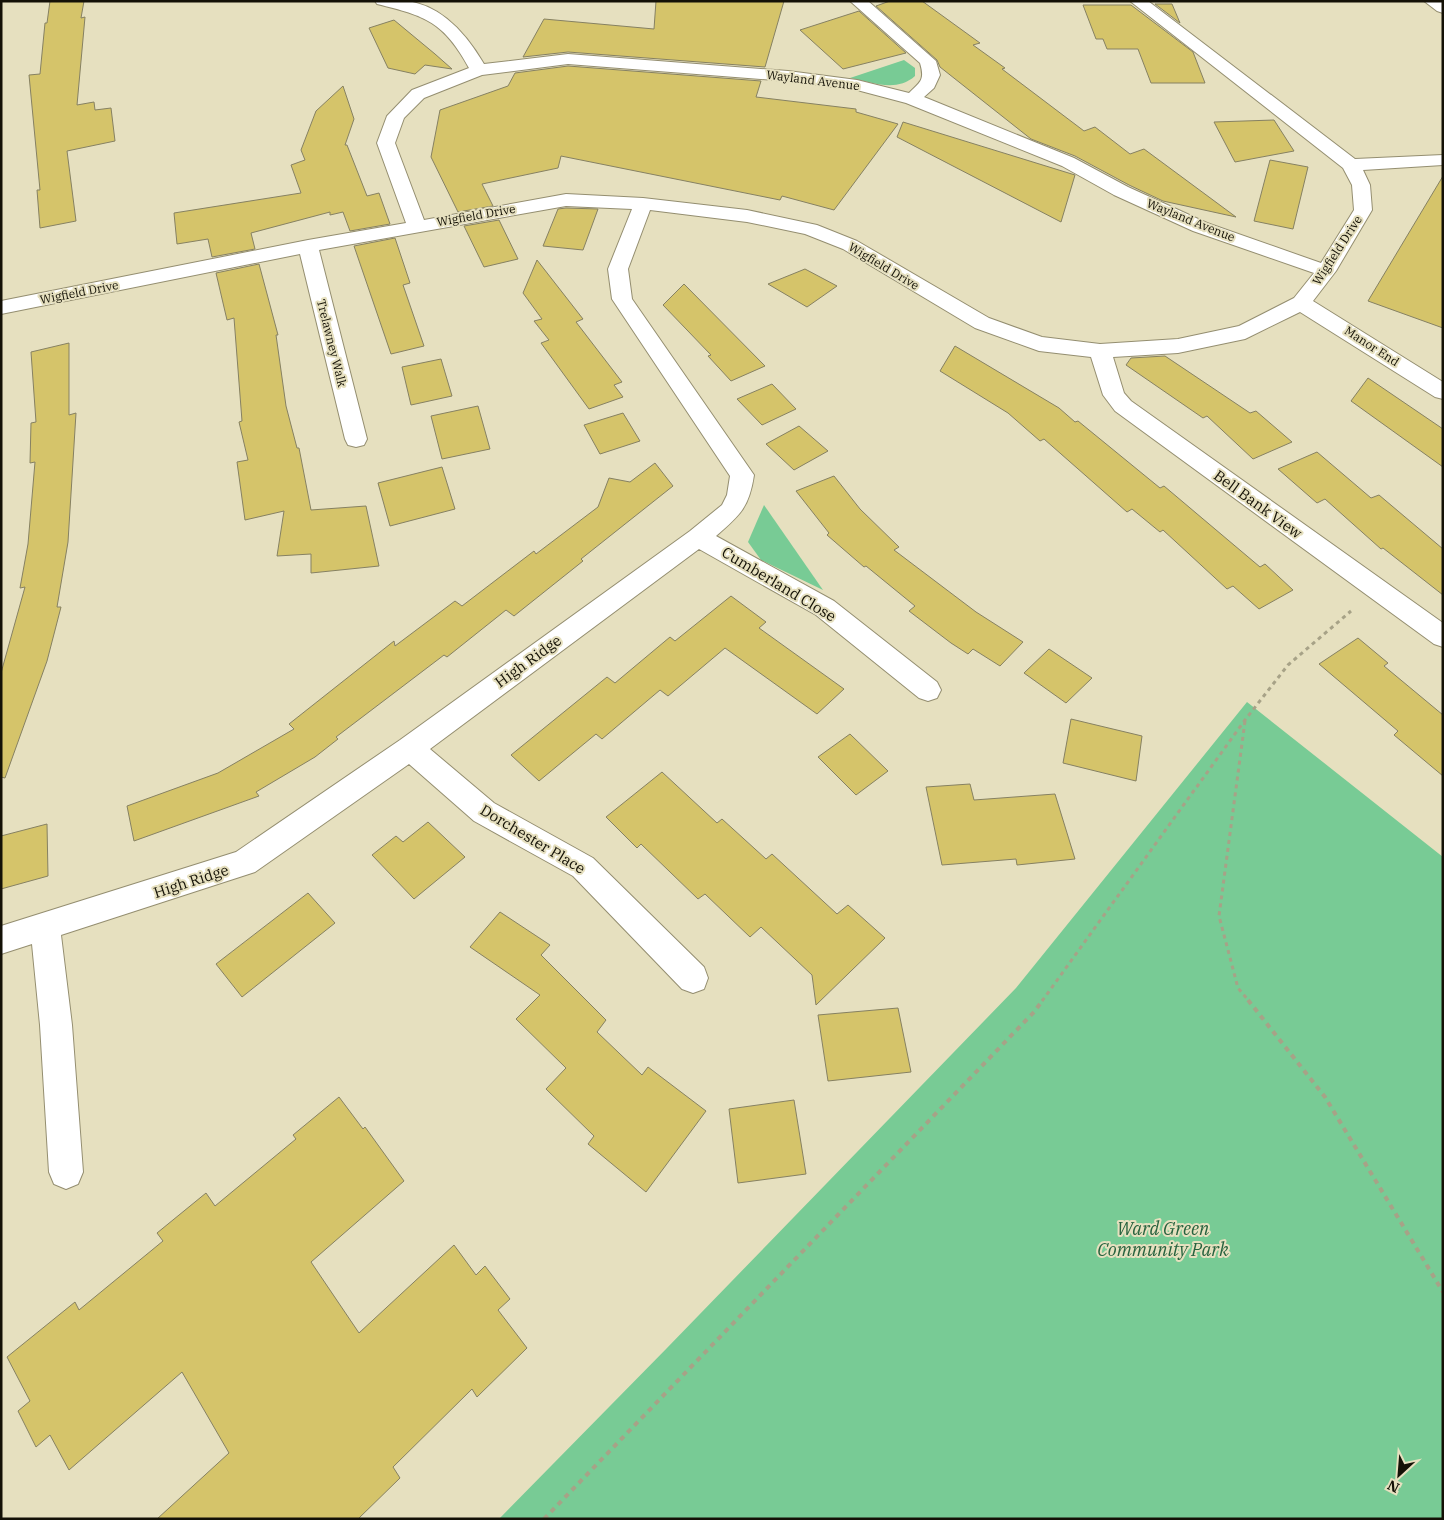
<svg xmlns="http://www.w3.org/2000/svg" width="1444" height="1520" font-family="'IBM Plex Serif',serif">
  <rect width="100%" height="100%" fill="#e6e0bf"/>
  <g fill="#78cb95">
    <path d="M904,60l11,8v8c-19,17 -43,6 -65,2z"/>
    <path d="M764,505l59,85 -62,-30 -13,-18z"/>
    <path d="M1247,702l196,155v662h-944l168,-171 349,-360z"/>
  </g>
  <g fill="#d5c46a" stroke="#868162">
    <path d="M50,1h34l-3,17 4,-1 -8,88 17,-3 1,8 16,-2 4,33 -48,10 9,70 -36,7 -3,-38h3l-11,-115 11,-1 5,-51h2z"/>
    <path d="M656,1h128l-19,66 -197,-15 -45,5 21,-38 110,10z"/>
    <path d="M890,1h32l58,42 -7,2 32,23 -3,1 82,62 11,-4 35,27 14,-5 92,68 -73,-16 -34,-16 -54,-29 -44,-17 -91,-72 -3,-7 -61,-54z"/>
    <path d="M1155,4h17l8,19z"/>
    <path d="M1083,5h48l62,47 12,31h-54l-13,-34h-31l-4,-10h-7z"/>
    <path d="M859,11l47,42 -63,16 -43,-39z"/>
    <path d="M394,20l41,34 17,15 -27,-4 -10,9 -27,-6 -19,-40z"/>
    <path d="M568,66l193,15 -5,16 100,12v3l42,12 -64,86 -52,-14 -2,4 -219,-44 -3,12 -76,16 11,22 -35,6 -27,-55 9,-47 68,-24 7,-13z"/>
    <path d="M343,86l11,33 -9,26h2l20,51 12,-3 11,31 -40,7 -7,-19 -13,3v-3l-79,21 4,16 -43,8 -4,-18 -31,5 -3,-31 127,-20 -10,-28 14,-5 -4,-10 15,-39z"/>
    <path d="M1274,120l20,31 -59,11 -21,-40z"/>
    <path d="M903,122l172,53 -14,47 -164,-85z"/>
    <path d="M1270,160l38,7 -15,62 -39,-8z"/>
    <path d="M1443,176v152l-75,-27z"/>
    <path d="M566,208l32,1 -15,41 -40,-4 15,-37z"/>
    <path d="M499,220l19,39 -34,8 -20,-41z"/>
    <path d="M395,238l15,45 -7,2 21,61 -33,8 -37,-108z"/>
    <path d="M537,260l46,59 -7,3 46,60 -8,3 9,12 -34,12 -48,-66 8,-3 -15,-19 8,-2 -19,-26z"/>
    <path d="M259,264l19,71h-2l10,71 11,42h2l12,62 55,-4 13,60 -68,7v-19l-34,2 7,-45 -39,9 -8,-58 11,-2 -9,-38 3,-1 -8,-103 -7,2 -11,-47z"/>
    <path d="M805,269l32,17 -30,21 -39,-23z"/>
    <path d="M684,284l81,82 -34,15 -23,-25 3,-1 -48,-50z"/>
    <path d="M69,343v72l7,-2 -8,129 -11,65h4l-14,54 -42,117 -4,-1v-104l24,-86 -5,1 8,-44 7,-82 -5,1 1,-40 5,-1 -5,-70z"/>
    <path d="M955,346l104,62 16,14 3,-1 82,67 4,-2 96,81 5,-3 28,26 -34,19 -26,-23 -6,3 -64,-59 -3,2 -28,-23 -5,3 -83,-73 -4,2 -32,-28 -68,-42z"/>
    <path d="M1165,356l85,57 6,-2 36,31 -39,17 -46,-43 -4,2 -77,-53 5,-7z"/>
    <path d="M441,359l11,37 -41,9 -9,-38z"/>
    <path d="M1368,378l75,51v38l-92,-66z"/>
    <path d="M772,384l24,25 -34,16 -25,-26z"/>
    <path d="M478,406l12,43 -48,10 -11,-43z"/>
    <path d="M623,413l17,28 -40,13 -16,-29z"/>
    <path d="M799,426l29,25 -34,19 -28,-26z"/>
    <path d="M1317,452l54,46 8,-3 64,54v46l-60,-47 -2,1 -56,-50 -8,4 -39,-34z"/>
    <path d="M655,463l18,23 -92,73 2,2 -69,55 -8,-6 -59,47 -3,-2 -108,82 2,2 -23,18 -59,35 3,4 -125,45 -7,-35 91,-33 76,-44 -5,-5 105,-83 1,5 60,-45 7,5 72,-55 2,3 62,-47 11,-29 21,4z"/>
    <path d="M442,467l13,42 -65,17 -12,-43z"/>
    <path d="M834,476l26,33 39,38 -5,3 82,62 47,30 -23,24 -27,-17 -5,5 -17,-11 -42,-32 6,-5 -49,-40 -2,1 -37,-32 2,-2 -33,-42z"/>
    <path d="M731,596l35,26 -7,6 85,61 -27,25 -92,-66 -57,48 -8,-6 -58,49 -6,-5 -57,47 -28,-26 96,-78 8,6 55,-46 5,4z"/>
    <path d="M1358,638l30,25 -4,3 59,49v61l-49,-41 4,-4 -79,-67z"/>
    <path d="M1049,649l43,29 -26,25 -42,-30z"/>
    <path d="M1071,719l71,17 -6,45 -73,-18z"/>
    <path d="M850,734l38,37 -32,24 -38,-38z"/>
    <path d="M662,772l55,51 5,-4 44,40 6,-5 65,60 11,-9 37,33 -69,67 -4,-30 -51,-48 -11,10 -45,-43 -7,5 -57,-55 -4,4 -31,-31z"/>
    <path d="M970,784l4,16 81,-6 20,65 -58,6 -1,-6 -74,6 -16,-78z"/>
    <path d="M428,822l37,35 -51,42 -42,-44 24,-19 7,6z"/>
    <path d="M47,824l1,52 -47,13v-53z"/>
    <path d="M308,893l27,30 -93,74 -26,-33z"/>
    <path d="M500,912l50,33 -9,10 65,65 -9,12 45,43 6,-8 58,44 -60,81 -58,-48 6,-8 -48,-47 20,-21 -50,-49 24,-24 -70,-48z"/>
    <path d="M898,1008l13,64 -83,9 -10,-66z"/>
    <path d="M339,1097l24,32 2,-2 39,54 -93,81 48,71 95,-88 22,30 9,-9 25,33 -12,11 29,38 -50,49 -5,-8 -79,78 7,11 -42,41h-201l72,-66 -47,-81 -113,98 -19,-35 -14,12 -18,-36 12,-10 -23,-44 68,-55 4,8 84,-69 -6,-8 49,-40 9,13 81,-67 -3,-4z"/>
    <path d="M794,1100l12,74 -68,9 -9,-74z"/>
  </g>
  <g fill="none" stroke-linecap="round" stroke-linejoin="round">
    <g stroke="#948e70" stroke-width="2">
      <g id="minor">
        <path d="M375,1c10,0 21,-1 31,0 36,4 61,34 78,63l84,-10 220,17 69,9 52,13c12,-12 16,-13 11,-30l-70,-62h18l68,60 4,14 -6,13 -10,9 150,61 54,29 79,36 114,40 33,-53 -2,-25 -9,-17 -213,-167h18l207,158 88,-4v10l-80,5 7,15 2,25 -36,61 -23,30 130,81v17l-8,-2 -135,-85 -55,27 -67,14 -65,4 11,36 7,8 312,222v24l-9,-3 -319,-233 -12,-16 -12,-38 -52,-6 -64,-23 -132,-79 -38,-15 -58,-12 -97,-12 -22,59 4,30 122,176c-5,33 -14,40 -38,61l118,65 103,81 4,8 -4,8 -9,3 -9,-3 -103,-83 -117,-66 -269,200 64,54 99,55 111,109 4,11 -4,11 -11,4 -11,-4 -109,-113 -99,-55 -65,-57 -154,108 -194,63 11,90 11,147 -5,12 -12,5 -12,-5 -5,-12 -9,-147 -8,-81 -31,10v-28l235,-74 164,-112 290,-209 32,-26 5,-10 3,-19 -118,-177 -4,-30 24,-60 -66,-3 -247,44 48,189 -3,6 -8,2 -8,-2 -3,-6 -45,-185 -299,60v-13l307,-61 98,-17 -29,-80 10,-27 25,-26 57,-22c-25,-46 -43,-52 -92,-64zM568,64l220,17 69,9 49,13 156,63 52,29 79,36 121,42 -20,25 -55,28 -61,13 -78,5 -58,-7 -53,-19 -132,-77 -40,-16 -70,-15 -104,-12 -77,-4 -142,26 -29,-77 9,-25 20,-20 58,-23z"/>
        <path d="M1424,1h19v12l-6,-2z"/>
      </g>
    </g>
    <g stroke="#a7a287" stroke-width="3" stroke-dasharray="4 4" stroke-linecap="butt">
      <path d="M1245,721l-26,195 19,72 11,13"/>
      <path d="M1042,1001l203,-281 43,-55 63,-54"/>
    </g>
    <g stroke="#a7a287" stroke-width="4" stroke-dasharray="5 5" stroke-linecap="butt">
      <path d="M1248,1000l77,97 118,195"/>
      <path d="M544,1519l490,-507 9,-12"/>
    </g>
    <use href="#minor" fill="#fff" fill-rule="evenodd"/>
  </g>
  <g text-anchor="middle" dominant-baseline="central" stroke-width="4" stroke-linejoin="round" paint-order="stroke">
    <g font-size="12" fill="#141106" stroke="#e6e0bf">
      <text transform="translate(813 80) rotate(7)">Wayland Avenue</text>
      <text transform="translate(476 215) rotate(-10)">Wigfield Drive</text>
      <text transform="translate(1191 220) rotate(22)">Wayland Avenue</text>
      <text transform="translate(1337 250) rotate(-57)">Wigfield Drive</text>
      <text transform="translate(884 266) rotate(31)">Wigfield Drive</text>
      <text transform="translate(79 292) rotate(-11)">Wigfield Drive</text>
      <text transform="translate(332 343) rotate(76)">Trelawney Walk</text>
      <text transform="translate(1372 346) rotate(33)">Manor End</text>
    </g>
    <g font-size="15" fill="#141106" stroke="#e6e0bf">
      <text transform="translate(1258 504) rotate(36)">Bell Bank View</text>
      <text transform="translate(779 584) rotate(31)">Cumberland Close</text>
      <text transform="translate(528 661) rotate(-36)">High Ridge</text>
      <text transform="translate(533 839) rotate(31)">Dorchester Place</text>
      <text transform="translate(191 881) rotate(-18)">High Ridge</text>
    </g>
    <g font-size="18" font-style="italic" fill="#26623e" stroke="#e6e0bf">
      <text x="1163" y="1228">Ward Green<tspan x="1163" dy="21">Community Park</tspan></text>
    </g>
  </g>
  <rect width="1444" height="1520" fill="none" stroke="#141106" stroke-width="5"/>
  <g transform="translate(1399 1475) rotate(206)" stroke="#e6e0bf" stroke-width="4" paint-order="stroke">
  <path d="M0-4L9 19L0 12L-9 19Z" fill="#141106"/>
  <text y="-8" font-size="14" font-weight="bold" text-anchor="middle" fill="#141106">N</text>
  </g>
</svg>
